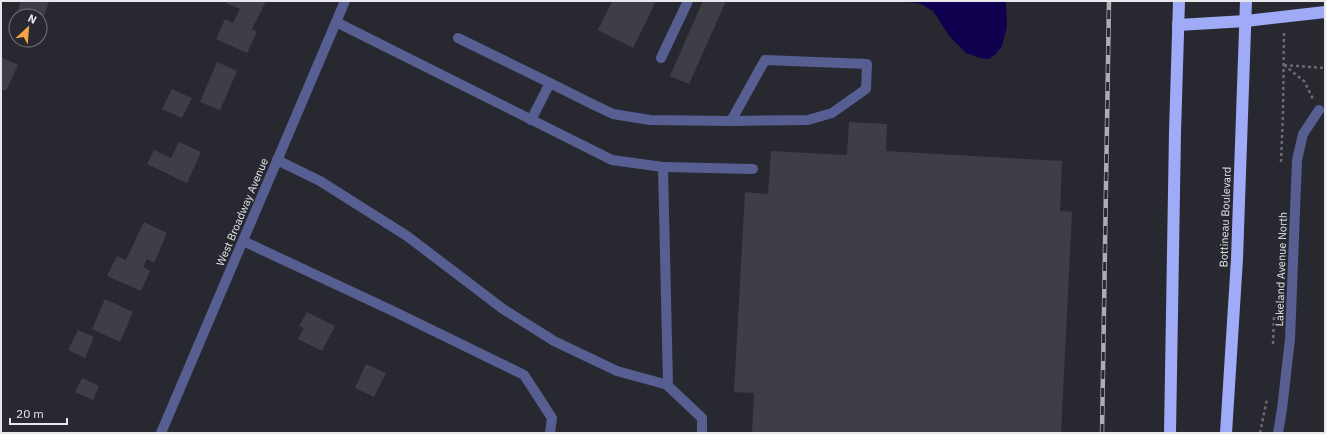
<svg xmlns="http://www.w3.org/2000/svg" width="1326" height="434" font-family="'IBM Plex Sans',sans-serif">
  <rect width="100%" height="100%" fill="#282930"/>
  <path fill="#11004f" d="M901,1h103l2,2 1,24 -5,19 -6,8 -7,5 -9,-1 -14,-5 -16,-16 -17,-26 -12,-7z"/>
  <g fill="#3e3f46">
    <path d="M21,1h28l-6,18 -3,-2v-1h-4l-18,-6z"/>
    <path d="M227,1h39l-14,28 5,3 -10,21 -31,-14 9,-20 8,4 7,-14 -14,-6z"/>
    <path d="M612,1h44l-23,47 -35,-18z"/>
    <path d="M703,1h23l-37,83 -19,-8z"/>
    <path d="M1,57l17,8 -12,26 -5,-2z"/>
    <path d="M217,62l20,9 -17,39 -20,-8z"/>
    <path d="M172,89l20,9 -10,20 -20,-9z"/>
    <path d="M849,122l38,2 -1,27 176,10 -2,50 12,1 -11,221h-309l2,-40 -20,-1 11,-200 23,2 3,-43 76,4z"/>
    <path d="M179,142l22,10 -14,31 -40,-19 7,-14 17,8z"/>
    <path d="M144,222l23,11 -13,30 -7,-4 -4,8 7,4 -9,20 -34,-15 10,-20 9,4z"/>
    <path d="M105,299l28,13 -13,30 -28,-13z"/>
    <path d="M307,312l28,14 -13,25 -24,-12 6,-11 -5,-2z"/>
    <path d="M78,330l16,7 -9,21 -17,-8z"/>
    <path d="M366,364l20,9 -12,24 -19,-9z"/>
    <path d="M82,378l17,8 -6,14 -18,-8z"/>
  </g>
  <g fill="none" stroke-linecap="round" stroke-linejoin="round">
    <g stroke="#6b6c72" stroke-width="2.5" stroke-dasharray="3 3" stroke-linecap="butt">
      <path d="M1284,65l20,16 9,18"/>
      <path d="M1284,65l41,3"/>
      <path d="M1281,162l2,-49 1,-82"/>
      <path d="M1273,344l1,-27"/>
      <path d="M1260,433l7,-34"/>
    </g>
    <g stroke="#575e92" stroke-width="10">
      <path d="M458,38l92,45"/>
      <path d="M661,58l27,-57"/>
      <path d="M531,120l19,-37 38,19 25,12 37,6 81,1 77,-1 24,-7 34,-24 1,-25 -102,-4 -34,61"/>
      <path d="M277,160l43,21 87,55 96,73 51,32 63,30 51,14 -5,-218 -51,-7 -276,-138"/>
      <path d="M663,167l90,2"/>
      <path d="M243,241l152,71 129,63 28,43 -2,15"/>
      <path d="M667,385l35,33v15"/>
      <path d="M161,433l184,-432"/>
      <path d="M1278,433l4,-24 8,-70 7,-179 6,-26 16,-24"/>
    </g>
    <g stroke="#a0abf8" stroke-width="12">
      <path d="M1178,25l68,-4 79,-9"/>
      <path d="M1170,433l5,-301 4,-131"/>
      <path d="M1226,433l11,-174 9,-258"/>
    </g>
    <g stroke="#adaeb3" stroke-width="4.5">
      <path id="rail" d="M1102,433l7,-432"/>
    </g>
    <use href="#rail" stroke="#282930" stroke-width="3" stroke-dasharray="9" stroke-linecap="butt"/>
  </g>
  <g text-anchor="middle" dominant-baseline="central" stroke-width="3" stroke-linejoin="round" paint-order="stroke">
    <g font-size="11" fill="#e7e8ec" stroke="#282930">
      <text transform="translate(242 212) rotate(-67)">West Broadway Avenue</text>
      <text transform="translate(1225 217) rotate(-88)">Bottineau Boulevard</text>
      <text transform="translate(1281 269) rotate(-88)">Lakeland Avenue North</text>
    </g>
  </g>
  <rect width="1326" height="434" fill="none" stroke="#e7e8ec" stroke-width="4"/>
  <g transform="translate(28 28) rotate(26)"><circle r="19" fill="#282930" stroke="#74757b"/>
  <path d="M0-3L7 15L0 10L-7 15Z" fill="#f4a443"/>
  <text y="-6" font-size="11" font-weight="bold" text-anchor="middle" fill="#e7e8ec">N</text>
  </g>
  <path d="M10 418v6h57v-6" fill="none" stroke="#e7e8ec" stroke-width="2"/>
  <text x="16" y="418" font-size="12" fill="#e7e8ec" stroke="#282930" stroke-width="3" paint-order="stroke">20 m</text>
</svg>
